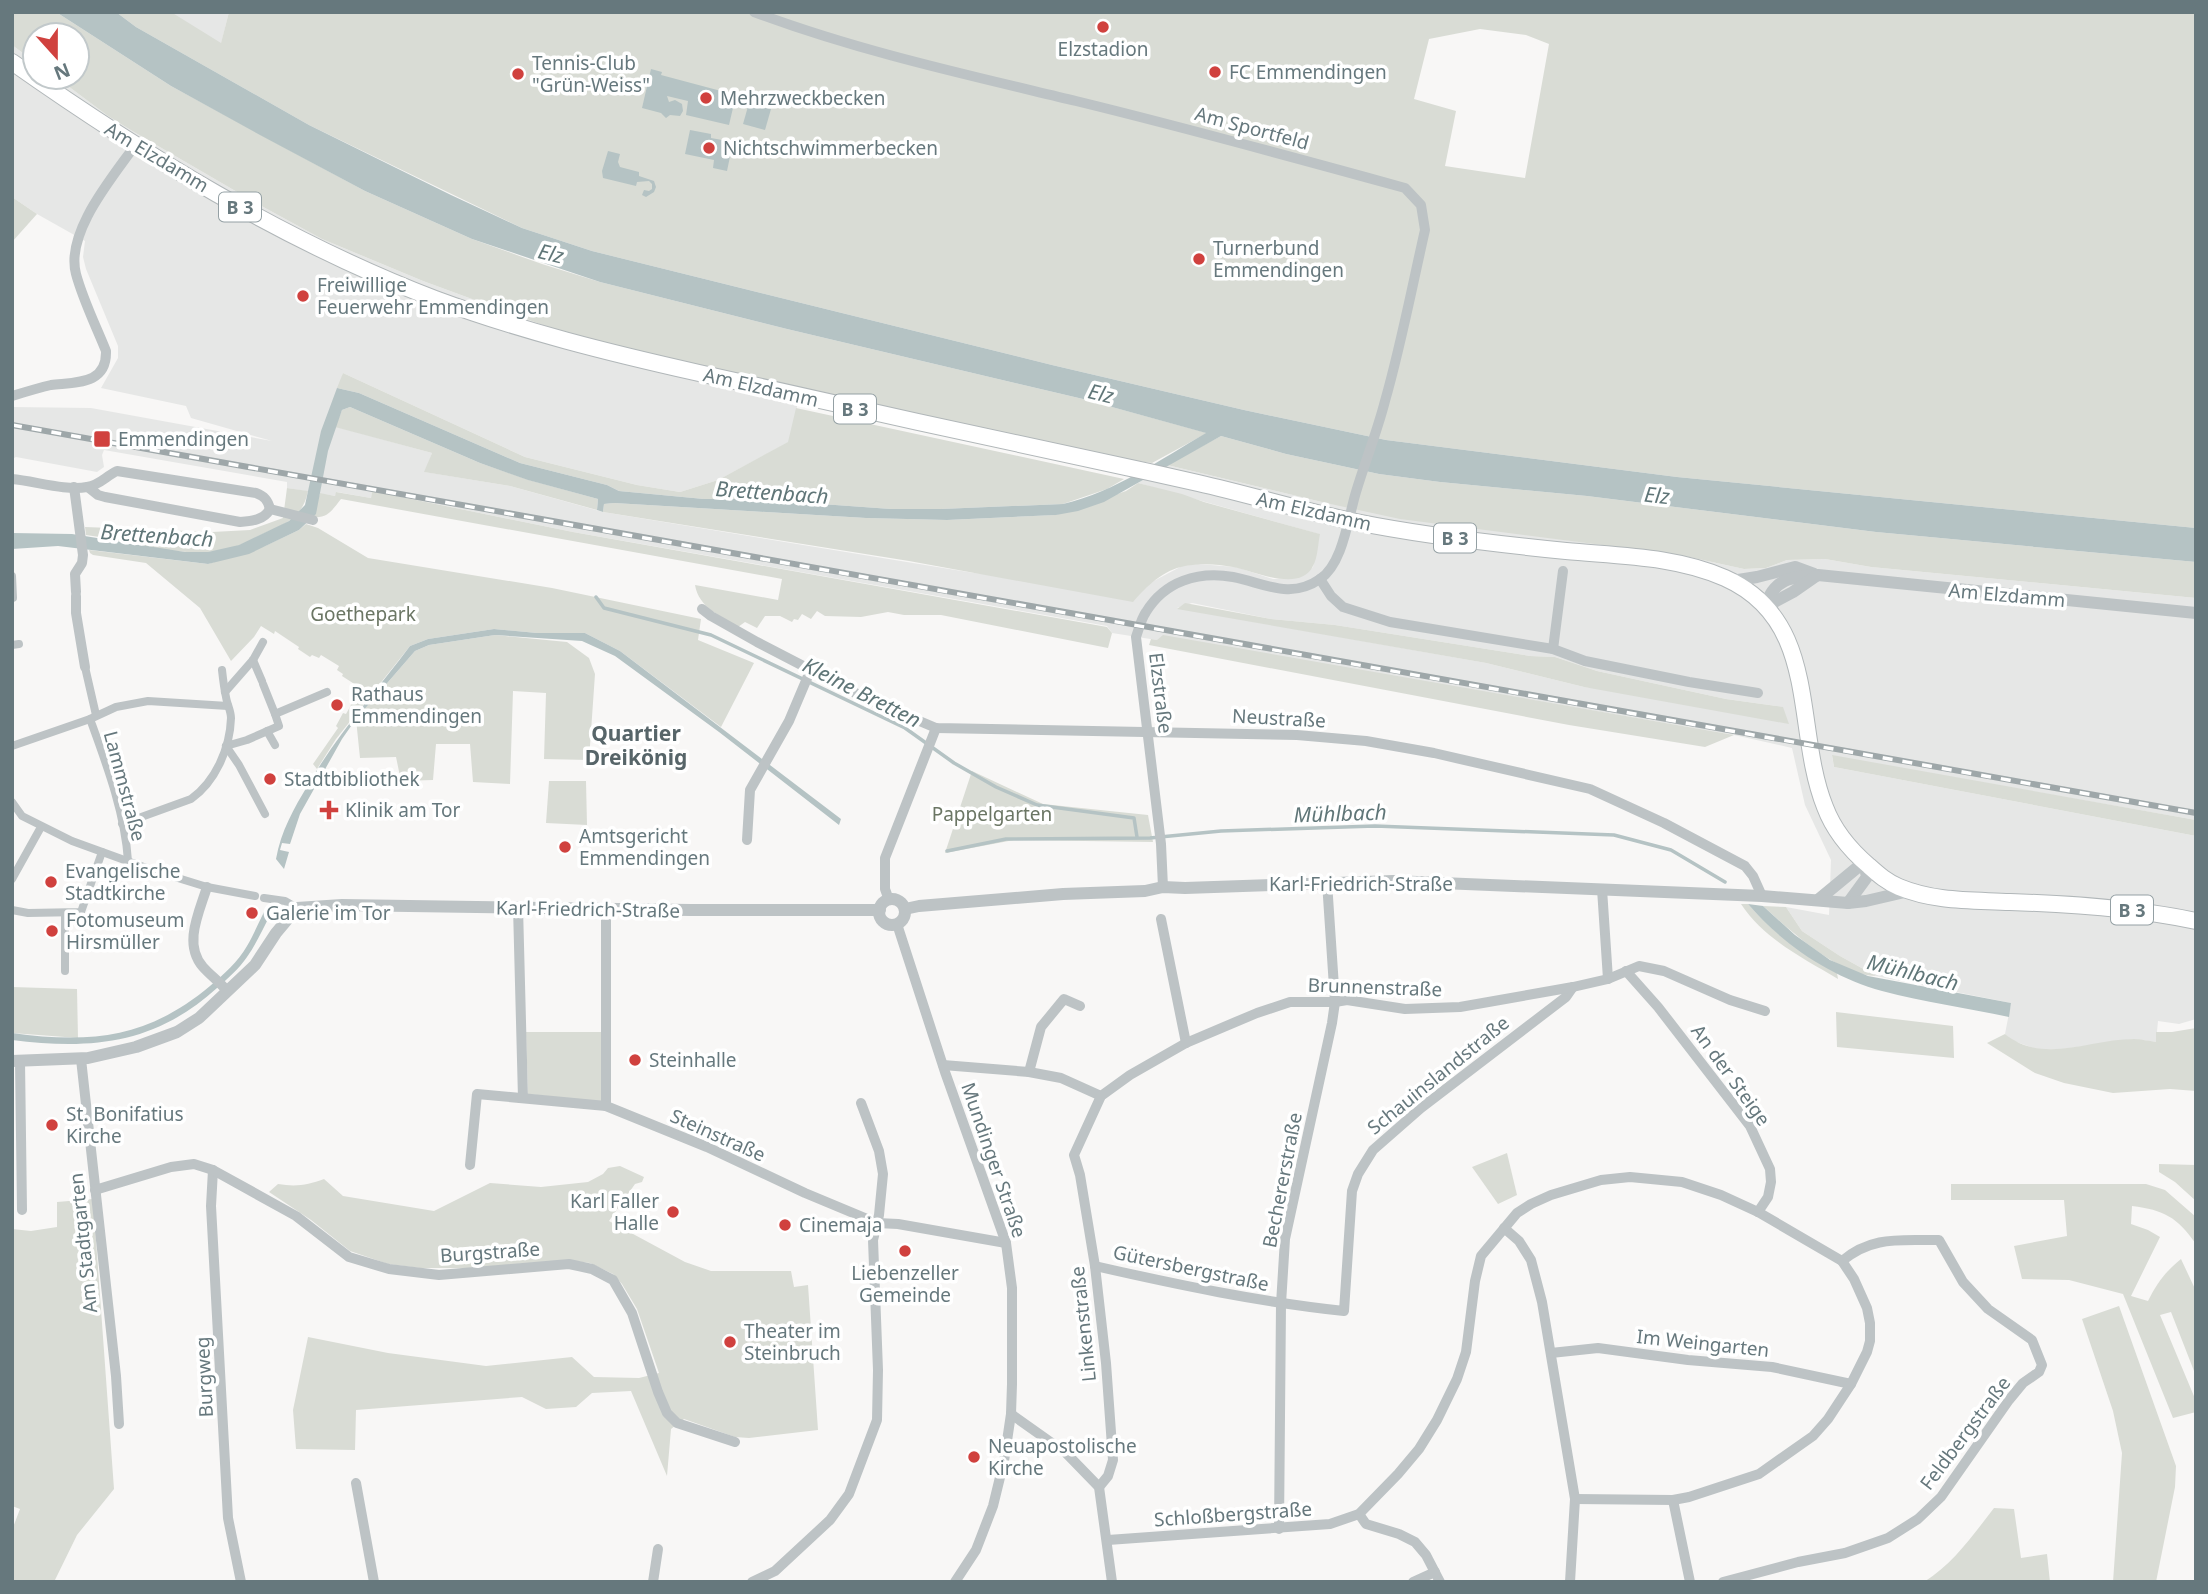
<svg xmlns="http://www.w3.org/2000/svg" width="2208" height="1594" font-family="'Noto Sans',sans-serif">
  <rect width="100%" height="100%" fill="#f8f7f6"/>
  <g fill="#e6e7e6" fill-rule="evenodd">
    <path d="M171,12h58l-8,32 -31,-18z"/>
    <path d="M12,45l23,17v15h21l52,39 26,16 122,71 66,36 101,42 155,57 223,51 -12,53 -71,38 -38,12 -43,-7 -112,-28 -182,-84 -13,52 102,28 -7,19 85,14 93,26 371,61 174,11 34,-18 16,-2 38,3 37,12h13l16,-3 11,-9 6,-33 -181,-51 29,-18 159,38 166,27 188,25 64,14 22,-1 21,-8 38,-1 46,8 325,31v222l-364,-64 2,11 362,69v183l-17,5 -21,-3 -2,21 -22,-3 -71,10 -24,1 -28,-10 -6,-6 6,-31 -135,-27 -36,-20 -38,-25 -16,-24 43,8 2,-55 -26,-55 -13,-57 -58,-13 -290,-50 -332,-52 -5,-7 -534,-94 -201,-41 -1,7 -34,-6 -2,4 -48,-8v-6l-183,-32 -2,5 2,12 -7,5 -81,-15 -4,2v-52l79,1 181,33 -81,-23 -5,-12 -85,-18 17,-30v-12l-32,-77 -3,-12 2,-16 -48,-27 -25,-17zM1192,603l79,16 64,6 195,31 25,1 42,14 129,28 57,8 -199,-20 -98,-24 -309,-55z"/>
  </g>
  <g fill="#d9dcd5" fill-rule="evenodd">
    <path d="M12,12h44l115,74 194,105 107,48 70,25 58,18 187,47 296,70 124,34 -55,30 -52,-7 -119,-25 -403,-93 -155,-57 -101,-42 -66,-36 -122,-71 -26,-16 -52,-39h21v-42h-42v27l-23,-17z"/>
    <path d="M116,12h55l50,31 8,-31h1967v516l-519,-51 -291,-37 -142,-30 -192,-45 -460,-114 -70,-23 -213,-103 -173,-98zM1480,29l46,6 23,9 -24,134 -80,-12 11,-55 -42,-12 15,-60z"/>
    <path d="M12,197l25,17 -25,28z"/>
    <path d="M343,373l182,84 112,28 43,7 38,-12 70,-38 8,-34 328,71 -17,10 -44,15 -122,5h-50l-139,-10h-48l-85,-8 -12,-6 -87,-22 -161,-70 -22,-5z"/>
    <path d="M350,407l130,56 49,17 69,19 -1,11 -87,-24 -86,-14 8,-19 -97,-26 7,-17z"/>
    <path d="M1221,436l65,18 93,20 61,8 147,14 289,36 320,30v36l-325,-31 -46,-8 -38,1 -21,8 -22,1 -64,-14 -280,-36 -74,-16 -159,-38z"/>
    <path d="M1138,483l44,11 22,8 116,32c-2,9 -2,23 -7,32 -13,27 -59,5 -80,1 -15,-3 -32,-4 -48,-1 -22,4 -38,20 -52,36l-224,-41 -306,-49 1,-8 10,-1 252,15 81,2 108,-5 71,-24z"/>
    <path d="M287,488l21,3c-5,24 -18,31 -39,40 -10,4 -19,10 -29,14 -49,19 -105,-4 -154,-10l-1,-8 127,5 38,-2 33,-12z"/>
    <path d="M372,491l201,41 534,95 5,6 -4,15 -167,-33h-37l-16,-3 -27,5 -36,-1 -8,-5 -6,8 -9,-5 -4,6 -4,-1 -2,3 -12,-6h-15l-8,12 -12,-6 -7,5c-18,-12 -39,-19 -43,-42l83,15 4,-21 -441,-80c-9,11 -13,20 -29,18l8,-24 15,3 1,-4 35,6z"/>
    <path d="M306,524l12,4 50,30 184,30 149,31 -3,21 56,23 -33,64 -101,-76 -35,-18h-48l-43,-4 -66,10 -18,7 -74,93 -19,30 -4,-5 25,-36 -2,-2 7,-13 3,1 10,-18 -1,-1 4,-8 -17,-11 1,-2 -6,-4 2,-4 -18,-11 -2,3 -7,-3 -2,2 -12,-8 1,-2 -24,-16 -1,3 -13,-8 -7,11 -23,24 -31,-53 -54,-45 -53,-8 -3,-2 -1,-3 119,14 57,-18 34,-16z"/>
    <path d="M1185,603l86,16 64,6 195,31 25,1 42,14 129,28 57,8 6,17 -205,-37 -98,-24 -309,-54z"/>
    <path d="M495,635l72,7 22,16 6,16 -6,86 -45,-1 2,-66 -33,-2 -3,93 -37,-2 -3,-38h-34l-3,36 -32,1 -5,-24 -36,1 -4,-39 59,-68 14,-6z"/>
    <path d="M1163,635l571,100 -29,12 -136,-22 -420,-80 2,-6 6,1z"/>
    <path d="M1832,755l364,65v16l-362,-69z"/>
    <path d="M972,771l71,33 105,11 5,27 -139,-2 -69,13z"/>
    <path d="M549,781h37l1,44 -41,-2z"/>
    <path d="M1741,904h7c25,29 56,51 89,69l1,6c-35,-21 -74,-40 -97,-75z"/>
    <path d="M1763,906l23,1 16,24 38,25 36,20c-38,-1 -85,-45 -113,-70z"/>
    <path d="M12,987l65,2 1,49 -66,-5z"/>
    <path d="M1836,1012l117,14 1,32 -117,-11z"/>
    <path d="M2196,1028v63l-26,-2 -57,4 -49,-10 -29,-10 -48,-30 18,-9c38,31 85,5 129,5 7,0 15,2 22,3v-10h16z"/>
    <path d="M526,1032h76v70l-74,-8z"/>
    <path d="M1507,1153l10,42 -19,9 -26,-37z"/>
    <path d="M2159,1164l37,1v36l-21,-19 -16,-10z"/>
    <path d="M620,1166l24,11 -2,5 -7,2 -26,37 76,41 26,9h80l3,16 14,-2 10,145 -69,8 -14,-1 -51,-18 -13,10 -4,47 -36,-85 -39,2 -16,14 -30,2 -24,-12 -166,13 -1,40 -59,-1 -3,-39 15,-73 80,16 98,13 86,-9 22,20 45,1 20,-5 -22,-64 -15,-25 -9,-10 -23,-11 -23,-3 -98,8h-49l-32,-4 -38,-13 -39,-31 -42,-28 9,-8c18,3 30,1 46,-5l19,17 91,15 56,-28 51,4 47,-5 15,-8 5,-6z"/>
    <path d="M1951,1184h195l19,6 31,27v27c-19,-27 -32,-34 -64,-38l-1,18 17,6 12,7 -29,59 17,5c9,-18 18,-30 33,-42l15,32v80h-2l-23,-59 -11,3 36,86v11l-23,6 -50,-124 -54,-14 -47,-1 -8,-33 53,-10 -3,-36h-113z"/>
    <path d="M93,1199l21,290 -37,46 -23,47h-42v-52l8,-21 -8,-3v-277l19,2 26,-4v-25z"/>
    <path d="M2119,1306l57,160 -1,21 -19,95h-43l9,-129 -9,-42 -31,-92z"/>
    <path d="M1994,1508l20,1 7,49 26,-4 3,28h-126c30,-19 49,-47 70,-74z"/>
  </g>
  <g fill="#b5c3c4">
    <path d="M56,12h60l20,15 173,98 142,70 71,33 70,23 460,114 192,45 142,30 291,37 519,51v34l-320,-30 -289,-36 -147,-14 -61,-8 -93,-20 -65,-18 -117,66 -26,9 -22,4 -109,5 -81,-2 -252,-15 -10,1 -1,8 -6,-2 1,-11 -70,-19 -48,-17 -130,-56 -8,3 -14,41 -12,63 -17,16 -50,24 -41,10 -150,-18 -46,3v-16l60,1 113,18h23l31,-7 50,-24 16,-16 16,-74 16,-43 22,5 161,70 87,22 12,6 85,8h48l139,10h50l122,-5c52,-12 98,-45 143,-71l-123,-34 -296,-70 -187,-47 -128,-43 -107,-48 -105,-56 -89,-49z"/>
    <path d="M651,69l11,3 -1,3 75,20 -7,30 -43,-10 2,-14 -21,-5 2,6 6,-2 7,4 1,7 -3,5 -10,-1 -4,3 -5,-5 -19,-5z"/>
    <path d="M749,103l22,6 -6,21 -22,-6z"/>
    <path d="M690,130l21,4v4l22,4 -6,29 -14,-3 1,-8 -29,-6z"/>
    <path d="M608,151l12,3 -2,8 2,5 19,5v4l15,5 2,6 -2,5 -8,5 -4,-2 2,-5 5,1 3,-2v-5l-3,-3 -12,1 -1,4 -33,-8 -1,-7z"/>
    <path d="M494,629l43,4h48l35,18 221,168 -2,6 -120,-93 -104,-76 -33,-15 -87,-6 -66,10 -14,6 -59,68 -14,20 -42,75 -10,30 -8,-1 -2,7 9,2 -5,17 -8,-10c5,-28 18,-51 32,-74 30,-52 67,-92 102,-139l18,-7z"/>
    <path d="M1748,904l15,2 32,29 35,25 38,16 143,27 -2,14c-42,-9 -85,-15 -127,-26 -51,-14 -100,-47 -134,-87z"/>
    <path d="M264,912l6,3c-7,14 -14,29 -23,42 -8,12 -19,21 -30,31 -62,56 -124,62 -205,52v-7c79,11 136,5 198,-47 14,-12 28,-24 37,-40 6,-10 11,-22 17,-34z"/>
  </g>
  <g fill="none" stroke-linecap="round" stroke-linejoin="round">
    <g stroke="#b5c3c4" stroke-width="3.5">
      <path d="M596,597l8,11 107,27 194,93 49,35 42,24 41,18 97,13 3,19"/>
      <path d="M947,851l59,-12 144,-1 71,-7 154,-5 239,9 57,15 54,32"/>
    </g>
    <g stroke="#b1b7b9" stroke-width="18">
      <path id="primary" d="M12,62c132,93 272,179 423,237 86,32 175,54 264,74 73,17 146,33 219,49 94,20 187,40 280,61 53,12 105,28 158,39 69,14 140,22 210,29 53,5 110,5 159,27 96,43 68,149 100,229 9,24 24,42 44,59 10,9 18,16 30,21 36,15 73,13 111,15 62,2 125,6 186,19"/>
    </g>
    <g stroke="#bdc3c5" stroke-width="8">
      <path d="M12,576l1,22"/>
      <path d="M12,645l7,-1"/>
      <path d="M253,660l9,21"/>
      <path d="M85,667l11,48"/>
      <path d="M263,684l12,30 52,-22"/>
      <path d="M225,692l28,-32 10,-18"/>
      <path d="M90,719c16,44 35,94 38,142"/>
      <path d="M267,731l8,14"/>
      <path d="M12,746l78,-27 26,-12 32,-6 80,5"/>
      <path d="M226,746l13,19 26,49"/>
      <path d="M226,746l21,-6 32,-14 -4,-12"/>
      <path d="M12,802l10,14 50,25 80,29 55,17 48,9"/>
      <path d="M122,824l69,-25c24,-17 39,-50 40,-81 0,-7 -4,-14 -5,-21 -2,-9 -3,-18 -4,-27"/>
      <path d="M12,879l29,-52"/>
      <path d="M264,898l21,3 12,7"/>
      <path d="M12,910l16,3 53,-1 21,-60"/>
      <path d="M65,913v58"/>
    </g>
    <g stroke="#bdc3c5" stroke-width="10">
      <path d="M754,12c104,39 214,63 322,89 111,27 220,57 329,87l16,17 4,25c-13,57 -24,115 -40,171 -8,31 -20,61 -29,91 -8,26 -13,72 -36,87 -30,21 -56,4 -87,-2 -35,-6 -68,4 -87,35 -5,7 -7,17 -10,25l25,207 2,43"/>
      <path d="M12,396c13,-4 26,-8 39,-11 25,-3 56,0 55,-34 -10,-25 -23,-51 -30,-77 -11,-42 37,-97 60,-130"/>
      <path d="M12,479c23,2 53,12 75,8 13,-2 19,-11 30,-16l139,22c8,3 12,7 14,16"/>
      <path d="M74,487l9,68 -1,8 -7,11 1,18"/>
      <path d="M88,487l10,8 7,2 135,25c12,-1 24,-2 30,-13"/>
      <path d="M270,509l43,11"/>
      <path d="M1320,579l11,17 12,11 47,15 163,27 32,12 104,21 69,11"/>
      <path d="M76,596v17l9,54"/>
      <path d="M702,609l9,7 46,26 108,56 71,30 361,7 69,6 68,12 156,36 74,34 81,43 8,10 9,20"/>
      <path d="M1553,649l10,-78"/>
      <path d="M747,840l3,-50 39,-69 22,-52"/>
      <path d="M207,887c-8,26 -24,57 -4,80 7,8 17,15 24,24"/>
      <path d="M1602,889l6,90"/>
      <path d="M889,900l-4,-11v-31l51,-130"/>
      <path d="M518,907l5,191"/>
      <path d="M606,909v197l101,41 98,46 72,30 21,1 108,19"/>
      <path d="M1161,919l25,124"/>
      <path d="M897,924l48,148 61,171 6,45v96l-1,30 -7,47 -11,45 -17,44 -21,32"/>
      <path d="M1626,971l32,36 92,119 20,43 1,13 -3,15 -10,15"/>
      <path d="M81,1059l35,317 3,48"/>
      <path d="M20,1061l2,149"/>
      <path d="M943,1065l86,7 32,6 40,18"/>
      <path d="M1029,1072l12,-45 23,-28 16,7"/>
      <path d="M470,1165l7,-71 129,12"/>
      <path d="M213,1170l-2,36 17,312 13,64"/>
      <path d="M95,1190l76,-23 23,-3 19,6 83,46 53,41 40,12 50,6 130,-11 23,5 21,11 19,33 26,79 9,21 10,10 58,19"/>
      <path d="M1504,1228l15,13 12,19 11,42 33,197 -5,83"/>
      <path d="M1095,1266c83,19 165,36 249,45l8,-120 6,-17 15,-24 48,-42 145,-111 7,-10"/>
      <path d="M1551,1353l47,-5 90,12 84,7 79,17"/>
      <path d="M1011,1414l55,39 33,34 13,95"/>
      <path d="M356,1483l18,99"/>
      <path d="M1099,1487l9,-11 5,-16 -7,-97 -11,-97 -15,-91 -6,-20 27,-59 29,-21 56,-32 71,-30 33,-11h45l12,-2 58,9 55,-2 113,-20 35,-8 31,-13 25,5 66,29 35,11"/>
      <path d="M1673,1500l17,82"/>
      <path d="M1359,1514l7,10 33,10 16,8 11,13 14,27"/>
      <path d="M1279,1529l2,-225 4,-65 47,-216 3,-21 -8,-120"/>
      <path d="M1108,1540l222,-16 29,-10 39,-40 21,-25 18,-29 20,-41 9,-27 9,-71 6,-25 36,-43 14,-9 20,-9 50,-15 29,-3 52,5 39,13 37,17 84,49 12,18 13,29 3,15v18l-3,11 -16,32 -23,35 -15,17 -54,38 -70,23 -16,3 -98,-1"/>
      <path d="M653,1582l5,-33"/>
      <path d="M752,1582l23,-11 55,-51 19,-26 28,-74 1,-50 -5,-130 6,-25 4,-41 -4,-23 -18,-48"/>
      <path d="M1413,1582l22,-10"/>
      <path d="M1723,1582l75,-20 47,-9 43,-15 30,-19 23,-22 68,-97 14,-17 16,-11 3,-7 -10,-25 -44,-31 -25,-27 -24,-42c-38,1 -66,-5 -97,21"/>
    </g>
    <g stroke="#bdc3c5" stroke-width="12">
      <path d="M1732,581l25,-4 38,-10 19,7"/>
      <path d="M1765,607c9,-29 26,-30 53,-32l378,38"/>
      <path d="M1765,607l28,-15 23,-16"/>
      <circle cx="892" cy="912" r="13"/>
      <path d="M1818,900l46,-38"/>
      <path d="M1848,903l19,-26 -3,-15"/>
      <path d="M905,909l14,-3 144,-12 82,-3 18,-4 22,1 208,-7 369,15 86,7 18,-2 43,-10"/>
      <path d="M12,1061l76,-3 48,-11 41,-15 22,-14 56,-53 21,-32 21,-25 45,-3 349,5h189"/>
    </g>
    <use href="#primary" stroke="#fff" stroke-width="16"/>
    <g stroke="#9ea7a9" stroke-width="6">
      <path id="rail" d="M12,425c728,130 1456,260 2184,388"/>
    </g>
    <use href="#rail" stroke="#fff" stroke-width="3.5" stroke-dasharray="10" stroke-linecap="butt"/>
  </g>
  <g fill="#d0413e" stroke="#fff" stroke-width="2.5">
    <circle cx="1103" cy="27" r="7"/>
    <circle cx="1215" cy="72" r="7"/>
    <circle cx="518" cy="74" r="7"/>
    <circle cx="706" cy="98" r="7"/>
    <circle cx="709" cy="148" r="7"/>
    <circle cx="1199" cy="259" r="7"/>
    <circle cx="303" cy="296" r="7"/>
    <rect x="93" y="430" width="18" height="18" rx="3.5"/>
    <circle cx="337" cy="705" r="7"/>
    <circle cx="270" cy="779" r="7"/>
    <path d="M325.5 799.5h7v7h7v7h-7v7h-7v-7h-7v-7h7z"/>
    <circle cx="565" cy="847" r="7"/>
    <circle cx="51" cy="882" r="7"/>
    <circle cx="252" cy="913" r="7"/>
    <circle cx="52" cy="931" r="7"/>
    <circle cx="635" cy="1060" r="7"/>
    <circle cx="52" cy="1125" r="7"/>
    <circle cx="673" cy="1212" r="7"/>
    <circle cx="785" cy="1225" r="7"/>
    <circle cx="905" cy="1251" r="7"/>
    <circle cx="730" cy="1342" r="7"/>
    <circle cx="974" cy="1457" r="7"/>
  </g>
  <g text-anchor="middle" dominant-baseline="central" stroke-width="7" stroke-linejoin="round" paint-order="stroke">
    <g fill="#fff" stroke="#94a0a4" stroke-width="2">
      <rect x="219" y="192.5" width="42" height="29" rx="5"/>
      <rect x="834" y="394.5" width="42" height="29" rx="5"/>
      <rect x="1434" y="523.5" width="42" height="29" rx="5"/>
      <rect x="2111" y="895.5" width="42" height="29" rx="5"/>
    </g>
    <g font-size="18" font-weight="bold" fill="#66787d">
      <text x="240" y="207">B 3</text>
      <text x="855" y="409">B 3</text>
      <text x="1455" y="538">B 3</text>
      <text x="2132" y="910">B 3</text>
    </g>
    <g font-size="19" fill="#66787d" stroke="#fff" text-anchor="start">
      <text x="1103" y="49" text-anchor="middle">Elzstadion</text>
      <text x="532" y="63">Tennis-Club<tspan x="532" dy="22">"Grün-Weiss"</tspan></text>
      <text x="1229" y="72">FC Emmendingen</text>
      <text x="720" y="98">Mehrzweckbecken</text>
      <text x="723" y="148">Nichtschwimmerbecken</text>
      <text x="1213" y="248">Turnerbund<tspan x="1213" dy="22">Emmendingen</tspan></text>
      <text x="317" y="285">Freiwillige<tspan x="317" dy="22">Feuerwehr Emmendingen</tspan></text>
      <text x="118" y="439">Emmendingen</text>
      <text x="351" y="694">Rathaus<tspan x="351" dy="22">Emmendingen</tspan></text>
      <text x="284" y="779">Stadtbibliothek</text>
      <text x="345" y="810">Klinik am Tor</text>
      <text x="579" y="836">Amtsgericht<tspan x="579" dy="22">Emmendingen</tspan></text>
      <text x="65" y="871">Evangelische<tspan x="65" dy="22">Stadtkirche</tspan></text>
      <text x="266" y="913">Galerie im Tor</text>
      <text x="66" y="920">Fotomuseum<tspan x="66" dy="22">Hirsmüller</tspan></text>
      <text x="649" y="1060">Steinhalle</text>
      <text x="66" y="1114">St. Bonifatius<tspan x="66" dy="22">Kirche</tspan></text>
      <text x="659" y="1201" text-anchor="end">Karl Faller<tspan x="659" dy="22">Halle</tspan></text>
      <text x="799" y="1225">Cinemaja</text>
      <text x="905" y="1273" text-anchor="middle">Liebenzeller<tspan x="905" dy="22">Gemeinde</tspan></text>
      <text x="744" y="1331">Theater im<tspan x="744" dy="22">Steinbruch</tspan></text>
      <text x="988" y="1446">Neuapostolische<tspan x="988" dy="22">Kirche</tspan></text>
    </g>
    <g font-size="19" fill="#66787d" stroke="#fff">
      <text transform="translate(1252 128) rotate(15)">Am Sportfeld</text>
      <text transform="translate(157 157) rotate(31)">Am Elzdamm</text>
      <text transform="translate(761 387) rotate(13)">Am Elzdamm</text>
      <text transform="translate(1314 511) rotate(13)">Am Elzdamm</text>
      <text transform="translate(2007 595) rotate(5)">Am Elzdamm</text>
      <text transform="translate(1161 693) rotate(83)">Elzstraße</text>
      <text transform="translate(1279 718) rotate(3)">Neustraße</text>
      <text transform="translate(125 786) rotate(75)">Lammstraße</text>
      <text x="1361" y="884">Karl-Friedrich-Straße</text>
      <text transform="translate(588 909) rotate(1)">Karl-Friedrich-Straße</text>
      <text transform="translate(1375 987) rotate(2)">Brunnenstraße</text>
      <text transform="translate(1438 1075) rotate(-39)">Schauinslandstraße</text>
      <text transform="translate(1731 1075) rotate(54)">An der Steige</text>
      <text transform="translate(718 1135) rotate(24)">Steinstraße</text>
      <text transform="translate(994 1160) rotate(71)">Mundinger Straße</text>
      <text transform="translate(1282 1180) rotate(-79)">Bechererstraße</text>
      <text transform="translate(83 1243) rotate(-96)">Am Stadtgarten</text>
      <text transform="translate(490 1252) rotate(-4)">Burgstraße</text>
      <text transform="translate(1191 1268) rotate(12)">Gütersbergstraße</text>
      <text transform="translate(1083 1324) rotate(-96)">Linkenstraße</text>
      <text transform="translate(1703 1343) rotate(6)">Im Weingarten</text>
      <text transform="translate(204 1377) rotate(-93)">Burgweg</text>
      <text transform="translate(1965 1433) rotate(-53)">Feldbergstraße</text>
      <text transform="translate(1233 1514) rotate(-4)">Schloßbergstraße</text>
    </g>
    <g font-size="19" fill="#6b7664" stroke="#fff">
      <text x="363" y="614">Goethepark</text>
      <text x="992" y="814">Pappelgarten</text>
    </g>
    <g font-size="21" font-style="italic" fill="#607678" stroke="#fff">
      <text transform="translate(551 253) rotate(14)">Elz</text>
      <text transform="translate(1101 393) rotate(14)">Elz</text>
      <text transform="translate(772 492) rotate(4)">Brettenbach</text>
      <text transform="translate(1657 495) rotate(6)">Elz</text>
      <text transform="translate(157 535) rotate(4)">Brettenbach</text>
      <text transform="translate(862 692) rotate(27)">Kleine Bretten</text>
      <text transform="translate(1340 813) rotate(-2)">Mühlbach</text>
      <text transform="translate(1913 972) rotate(14)">Mühlbach</text>
    </g>
    <g font-size="21" font-weight="bold" fill="#576569" stroke="#fff">
      <text x="636" y="733">Quartier<tspan x="636" dy="24">Dreikönig</tspan></text>
    </g>
  </g>
  <rect width="2208" height="1594" fill="none" stroke="#66787d" stroke-width="28"/>
  <g transform="translate(56 56) rotate(159)"><circle r="33" fill="#ffffff" stroke="#c2c9cb" stroke-width="2"/>
  <path d="M0-5L12 26L0 18L-12 26Z" fill="#d0413e"/>
  <text y="-10" font-size="19" font-weight="bold" text-anchor="middle" fill="#66787d">N</text>
  </g>
</svg>
